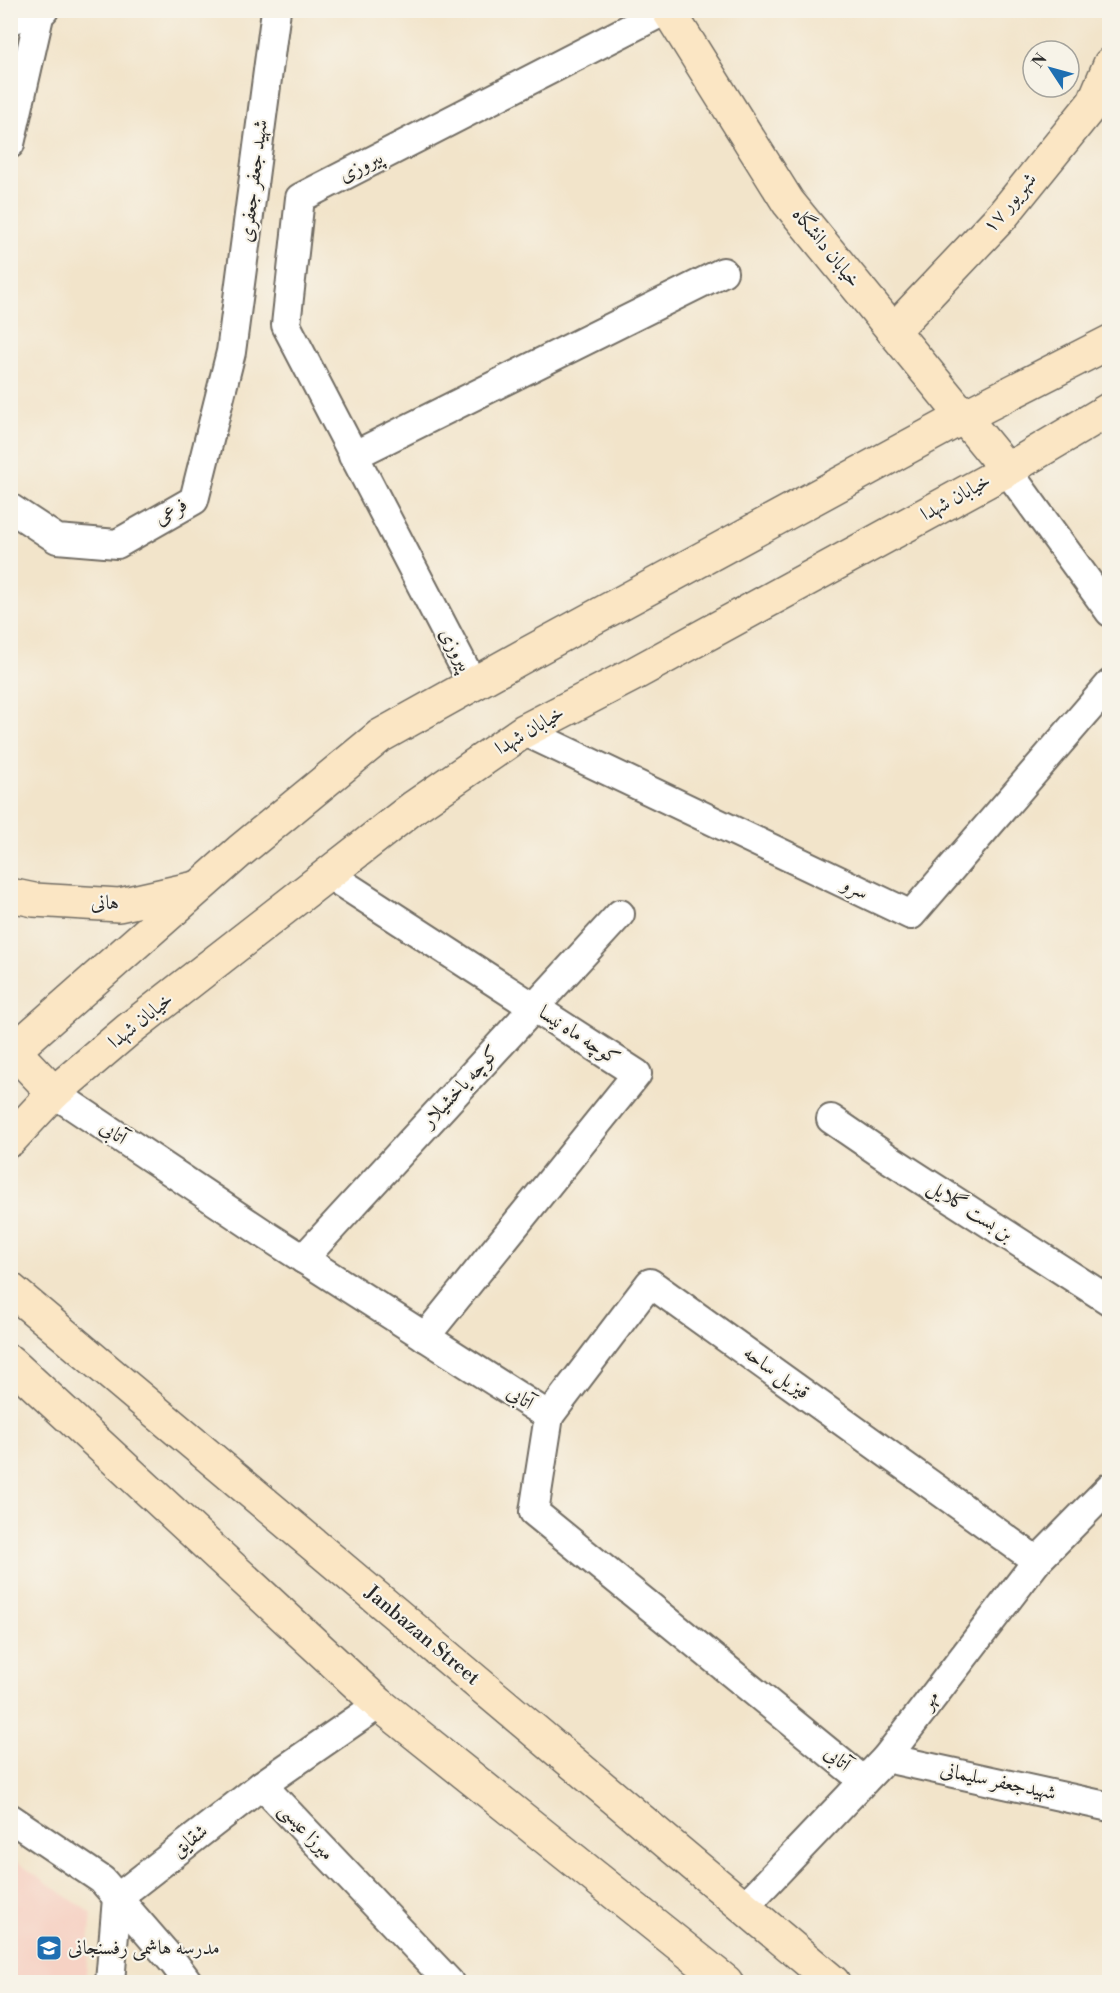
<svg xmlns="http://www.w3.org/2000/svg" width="1120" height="1993" font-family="'Libre Bodoni',Amiri,serif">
  <rect width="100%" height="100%" fill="#f7f3e8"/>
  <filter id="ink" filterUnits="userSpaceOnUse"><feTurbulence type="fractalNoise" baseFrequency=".0167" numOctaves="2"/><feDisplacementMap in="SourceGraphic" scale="12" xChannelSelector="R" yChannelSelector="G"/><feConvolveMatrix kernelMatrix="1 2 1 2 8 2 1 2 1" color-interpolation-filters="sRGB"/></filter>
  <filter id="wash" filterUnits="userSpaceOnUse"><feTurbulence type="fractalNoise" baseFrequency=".008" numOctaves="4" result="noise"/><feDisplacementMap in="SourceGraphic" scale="24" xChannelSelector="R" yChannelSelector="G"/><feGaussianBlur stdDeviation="1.35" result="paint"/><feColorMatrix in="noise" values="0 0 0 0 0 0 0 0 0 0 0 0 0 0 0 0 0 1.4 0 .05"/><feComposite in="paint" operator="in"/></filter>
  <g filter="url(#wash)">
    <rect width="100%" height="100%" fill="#f2e4ca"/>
    <path fill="#f6d2c4" d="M11,1858l81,56 -7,68h-74z"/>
  </g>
  <g filter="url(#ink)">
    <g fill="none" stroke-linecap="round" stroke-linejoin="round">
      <g stroke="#716c63" stroke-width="32">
        <g id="street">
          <path d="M10,20l34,-10"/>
          <path d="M10,144l30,-132"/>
          <path d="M353,456l370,-184"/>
          <path d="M1007,470l103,142"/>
          <path d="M10,508l47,31 60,5 77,-44 37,-148 45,-342"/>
          <path d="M473,684l-187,-359 14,-127 366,-188"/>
          <path d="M524,731l387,184 199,-231"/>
          <path d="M328,874l309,200 -212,263"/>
          <path d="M54,1093l209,140 286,183 -15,96 330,269"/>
          <path d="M831,1119l54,37 225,145"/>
          <path d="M303,1259l317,-345"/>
          <path d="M549,1416l101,-133 387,278"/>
          <path d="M379,1704l-117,81 187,197"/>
          <path d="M886,1758l224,49"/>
          <path d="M10,1818l92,62 72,83 14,19"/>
          <path d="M744,1907l142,-149 151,-197 73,-74"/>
          <path d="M110,1982l7,-84 145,-113"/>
        </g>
      </g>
      <g stroke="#716c63" stroke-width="36">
        <g id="secondary">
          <path d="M668,10l120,192 219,268"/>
          <path d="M893,331l109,-115 92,-114 16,-38"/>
          <path d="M10,895l24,5 85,5 76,-17"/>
          <path d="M13,1050l41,43"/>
          <path d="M10,1054l230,-203 140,-115 149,-83 434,-236 147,-75"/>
          <path d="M10,1140l44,-47 74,-63 286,-223 110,-76 108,-56 375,-205 103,-61"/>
          <path d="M10,1289l823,693"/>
          <path d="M10,1362l369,342 347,278"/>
        </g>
      </g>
      <use href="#street" stroke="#fff" stroke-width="28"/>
      <use href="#secondary" stroke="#fbe6c4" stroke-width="33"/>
    </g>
  </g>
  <defs>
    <g id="school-square" transform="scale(1.35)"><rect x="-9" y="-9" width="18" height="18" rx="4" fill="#1f6fb2" stroke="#f7f3e8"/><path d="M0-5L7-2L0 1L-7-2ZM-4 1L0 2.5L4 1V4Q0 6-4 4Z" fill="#fff"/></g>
  </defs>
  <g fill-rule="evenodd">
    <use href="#school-square" x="49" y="1948"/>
  </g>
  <g text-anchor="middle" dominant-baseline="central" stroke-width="4.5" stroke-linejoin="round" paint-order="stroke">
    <g font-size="20" fill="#2b2b2b" stroke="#f7f3e8">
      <text transform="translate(361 167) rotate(-27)">پیروزی</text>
      <text transform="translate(254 181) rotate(-83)">شهید جعفر جعفری</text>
      <text transform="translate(1010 203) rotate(-50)">۱۷ شهریور</text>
      <text transform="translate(826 248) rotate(51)">خیابان دانشگاه</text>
      <text transform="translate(956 498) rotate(-29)">خیابان شهدا</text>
      <text transform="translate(171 512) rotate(-31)">فرعی</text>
      <text transform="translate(455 650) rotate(62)">پیروزی</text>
      <text transform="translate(530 731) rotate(-31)">خیابان شهدا</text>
      <text transform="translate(855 889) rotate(25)">سرو</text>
      <text x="105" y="903">هانی</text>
      <text transform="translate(141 1021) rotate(-39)">خیابان شهدا</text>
      <text transform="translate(579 1036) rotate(33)">کوچه ماه نیسا</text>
      <text transform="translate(461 1087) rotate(-47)">کوچه یاخشیلار</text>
      <text transform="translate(113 1133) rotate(34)">آتابی</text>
      <text transform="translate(970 1211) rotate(33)">بن بست گلایل</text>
      <text transform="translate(776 1373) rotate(36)">قیزیل ساحه</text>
      <text transform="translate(520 1398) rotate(33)">آتابی</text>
      <text transform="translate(422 1636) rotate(40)">Janbazan Street</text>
      <text transform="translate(930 1700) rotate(-53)">مهر</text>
      <text transform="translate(837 1759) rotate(39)">آتابی</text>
      <text transform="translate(998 1782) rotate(12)">شهیدجعفر سلیمانی</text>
      <text transform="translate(306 1832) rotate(47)">میرزا عیسی</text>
      <text transform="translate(190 1841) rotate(-38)">شقایق</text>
    </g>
    <g font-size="20" fill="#2b2b2b" stroke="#f7f3e8" text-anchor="start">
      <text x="68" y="1948">مدرسه هاشمی رفسنجانی</text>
    </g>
  </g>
  <rect width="1120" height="1993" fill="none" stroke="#f7f3e8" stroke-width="36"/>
  <g transform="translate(1051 69) rotate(306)"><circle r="28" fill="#f7f3e8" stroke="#a5a39c" stroke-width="1.5"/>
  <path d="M0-4.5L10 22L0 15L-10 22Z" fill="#1f6fb2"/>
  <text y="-9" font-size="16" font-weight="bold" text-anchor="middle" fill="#2b2b2b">N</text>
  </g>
</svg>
